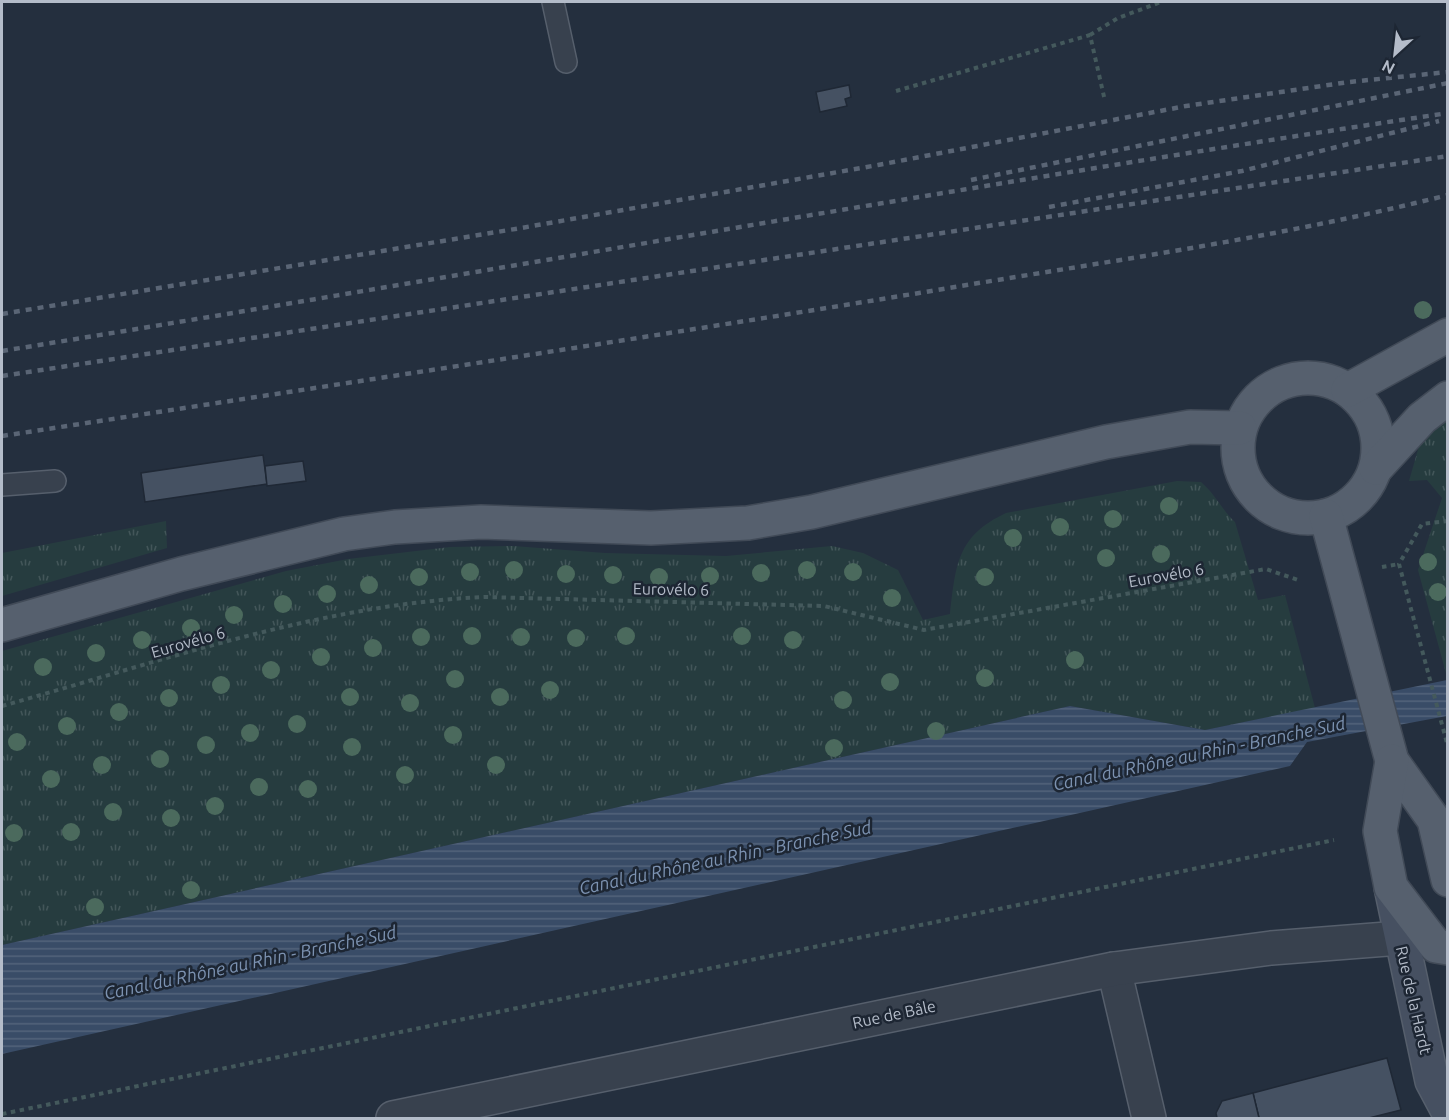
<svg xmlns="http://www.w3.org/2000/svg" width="1449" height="1120" font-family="Ubuntu,sans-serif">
  <defs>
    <pattern id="grass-tufts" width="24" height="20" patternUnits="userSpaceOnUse" patternTransform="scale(1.5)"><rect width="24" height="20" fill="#263c3f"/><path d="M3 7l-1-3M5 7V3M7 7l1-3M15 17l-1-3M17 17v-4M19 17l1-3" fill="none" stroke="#435659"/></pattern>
    <pattern id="water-rules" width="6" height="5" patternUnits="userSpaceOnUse" patternTransform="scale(1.5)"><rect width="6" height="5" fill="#394c67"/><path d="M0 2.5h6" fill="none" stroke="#53647b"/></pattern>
  </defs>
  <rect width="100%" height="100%" fill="#242f3e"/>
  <g fill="url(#grass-tufts)">
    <path d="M1447,418v259l-29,-107 24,-72 -15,-18 -18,1 10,-35z"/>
    <path d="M1177,481l24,1c15,13 21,28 34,40l23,78 27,-5 30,113 -110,22 -135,-24 -1068,239v-294l284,-80 62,-12 102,-12 63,-1 92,7 121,3 106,-10 31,7 35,17 25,50 27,-6c6,-50 7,-78 56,-101z"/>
    <path d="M166,521l1,27 -165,48v-43z"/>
  </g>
  <path fill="url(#water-rules)" d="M1447,680v36l-140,26 -17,24 -1288,288v-109l1068,-239 135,24z"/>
  <g fill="#455162" stroke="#1f2835" stroke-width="1.5">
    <path d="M849,85l2,12 -6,2 2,7 -27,6 -4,-20z"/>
    <path d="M263,455l4,29 -122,18 -4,-29z"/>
    <path d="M303,461l3,20 -39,5 -2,-20z"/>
    <path d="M1387,1058l14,52 -32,8h-110l-6,-25z"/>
    <path d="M1253,1093l6,25h-42l-1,-5 6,-12z"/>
  </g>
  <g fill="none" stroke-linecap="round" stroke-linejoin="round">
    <g stroke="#565f6c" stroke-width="24">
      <g id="service">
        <path d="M553,2l13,60"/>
        <path d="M2,485l53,-4"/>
      </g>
    </g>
    <g stroke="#565f6c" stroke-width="36">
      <path id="minor" d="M1114,969l35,149"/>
    </g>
    <g stroke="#565f6c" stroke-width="36">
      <path id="tertiary" d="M393,1118l721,-149 157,-21 129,-10"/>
    </g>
    <g stroke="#565f6c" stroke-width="36">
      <path id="secondary" d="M1391,887l41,194 16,30"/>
    </g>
    <g stroke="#414a57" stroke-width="36">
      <g id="primary">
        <circle cx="1308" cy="448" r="70"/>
        <path d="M1348,390l100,-55"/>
        <path d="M1376,468l46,-50 26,-20"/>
        <path d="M1326,516l66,245 42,59 14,60"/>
        <path d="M2,625l179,-51 163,-40 51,-7 86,-5 170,6 97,-5 64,-11 294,-70 84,-15 50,1"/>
        <path d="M1392,761l-12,70 11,56 45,59 12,2"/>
      </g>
    </g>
    <g stroke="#44595c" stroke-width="4" stroke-dasharray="4.5 4.5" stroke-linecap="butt">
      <path d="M1090,35l28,-17 43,-16"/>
      <path d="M896,91l194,-56 15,66"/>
      <path d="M1448,521l-26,3 -23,40 49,183"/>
      <path d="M1382,567l17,-3"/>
      <path d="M2,706c158,-44 318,-102 483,-109l339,9 100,24 342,-61 35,12"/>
      <path d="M2,1114l1332,-274"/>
    </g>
    <use href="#service" stroke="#38414e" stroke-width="21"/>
    <use href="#minor" stroke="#38414e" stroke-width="33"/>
    <use href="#tertiary" stroke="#38414e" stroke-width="33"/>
    <use href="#secondary" stroke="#465061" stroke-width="33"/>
    <use href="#primary" stroke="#56606e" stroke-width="33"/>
    <g stroke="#5a6575" stroke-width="4.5" stroke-dasharray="6 6" stroke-linecap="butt">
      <path d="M971,180l477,-97"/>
      <path d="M1049,207l193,-36 197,-50"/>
      <path d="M2,314l519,-86 357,-63 308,-59 163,-24 99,-10"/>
      <path d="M2,351c482,-78 962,-166 1446,-238"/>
      <path d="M2,376l1446,-220"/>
      <path d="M2,436c305,-47 611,-93 917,-143 176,-30 355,-54 529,-98"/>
    </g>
  </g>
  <g fill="#4b6a5d">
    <circle cx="1423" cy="310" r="9"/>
    <circle cx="1169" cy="506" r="9"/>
    <circle cx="1113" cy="519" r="9"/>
    <circle cx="1060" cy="527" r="9"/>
    <circle cx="1013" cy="538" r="9"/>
    <circle cx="1161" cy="554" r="9"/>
    <circle cx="1106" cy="558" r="9"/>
    <circle cx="1428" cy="562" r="9"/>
    <circle cx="514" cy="570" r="9"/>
    <circle cx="807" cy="570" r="9"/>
    <circle cx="470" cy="572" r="9"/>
    <circle cx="853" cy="572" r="9"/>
    <circle cx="761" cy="573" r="9"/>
    <circle cx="566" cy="574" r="9"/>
    <circle cx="613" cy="575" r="9"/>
    <circle cx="710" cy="576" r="9"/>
    <circle cx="419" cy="577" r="9"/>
    <circle cx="659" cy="577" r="9"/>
    <circle cx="985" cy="577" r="9"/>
    <circle cx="369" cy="585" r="9"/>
    <circle cx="1438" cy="592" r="9"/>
    <circle cx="327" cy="594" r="9"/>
    <circle cx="892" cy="598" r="9"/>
    <circle cx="283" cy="604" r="9"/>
    <circle cx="234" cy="615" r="9"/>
    <circle cx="191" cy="628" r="9"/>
    <circle cx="472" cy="636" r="9"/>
    <circle cx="626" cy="636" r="9"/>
    <circle cx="742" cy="636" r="9"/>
    <circle cx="421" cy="637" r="9"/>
    <circle cx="521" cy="637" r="9"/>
    <circle cx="576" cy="638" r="9"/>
    <circle cx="142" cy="640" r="9"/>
    <circle cx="793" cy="640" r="9"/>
    <circle cx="373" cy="648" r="9"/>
    <circle cx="96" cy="653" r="9"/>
    <circle cx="321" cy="657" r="9"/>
    <circle cx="1075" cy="660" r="9"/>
    <circle cx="43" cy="667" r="9"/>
    <circle cx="271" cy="670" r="9"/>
    <circle cx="985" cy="678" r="9"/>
    <circle cx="455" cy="679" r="9"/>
    <circle cx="890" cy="682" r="9"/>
    <circle cx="221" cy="685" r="9"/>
    <circle cx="550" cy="690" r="9"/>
    <circle cx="350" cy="697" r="9"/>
    <circle cx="500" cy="697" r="9"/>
    <circle cx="169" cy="698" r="9"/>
    <circle cx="843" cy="700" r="9"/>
    <circle cx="410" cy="703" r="9"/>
    <circle cx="119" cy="712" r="9"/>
    <circle cx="297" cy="724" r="9"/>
    <circle cx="67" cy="726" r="9"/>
    <circle cx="936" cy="731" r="9"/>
    <circle cx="250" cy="733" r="9"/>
    <circle cx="453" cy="735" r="9"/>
    <circle cx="17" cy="742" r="9"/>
    <circle cx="206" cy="745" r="9"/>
    <circle cx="352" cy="747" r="9"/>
    <circle cx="834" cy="748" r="9"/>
    <circle cx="160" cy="759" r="9"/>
    <circle cx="102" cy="765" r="9"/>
    <circle cx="496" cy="765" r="9"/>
    <circle cx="405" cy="775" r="9"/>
    <circle cx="51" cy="779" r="9"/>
    <circle cx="259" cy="787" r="9"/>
    <circle cx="308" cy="789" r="9"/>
    <circle cx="215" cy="806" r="9"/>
    <circle cx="113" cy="812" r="9"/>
    <circle cx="171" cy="818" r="9"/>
    <circle cx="71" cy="832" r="9"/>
    <circle cx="14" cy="833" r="9"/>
    <circle cx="191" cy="890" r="9"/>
    <circle cx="95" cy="907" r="9"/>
  </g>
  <g text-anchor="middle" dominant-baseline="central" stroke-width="5" stroke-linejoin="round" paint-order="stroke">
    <g font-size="16" fill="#b4bcc9" stroke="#1d2633">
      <text transform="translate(1166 575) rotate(-10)">Eurovélo 6</text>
      <text transform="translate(671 589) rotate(1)">Eurovélo 6</text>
      <text transform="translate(188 642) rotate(-16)">Eurovélo 6</text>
      <text transform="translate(1414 1000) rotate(77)">Rue de la Hardt</text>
      <text transform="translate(894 1014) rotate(-12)">Rue de Bâle</text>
    </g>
    <g font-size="18" font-style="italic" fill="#7c92b1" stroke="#1d2633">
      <text transform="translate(1199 753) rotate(-12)">Canal du Rhône au Rhin - Branche Sud</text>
      <text transform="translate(725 857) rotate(-12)">Canal du Rhône au Rhin - Branche Sud</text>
      <text transform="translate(250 962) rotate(-12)">Canal du Rhône au Rhin - Branche Sud</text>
    </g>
  </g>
  <rect width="1449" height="1120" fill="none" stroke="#b4bcc9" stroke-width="6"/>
  <g transform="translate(1395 54) rotate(207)" stroke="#1d2633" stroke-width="4.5" paint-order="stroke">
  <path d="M0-4.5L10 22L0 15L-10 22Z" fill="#b4bcc9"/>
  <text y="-9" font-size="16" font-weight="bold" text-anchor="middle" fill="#b4bcc9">N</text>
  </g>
</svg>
